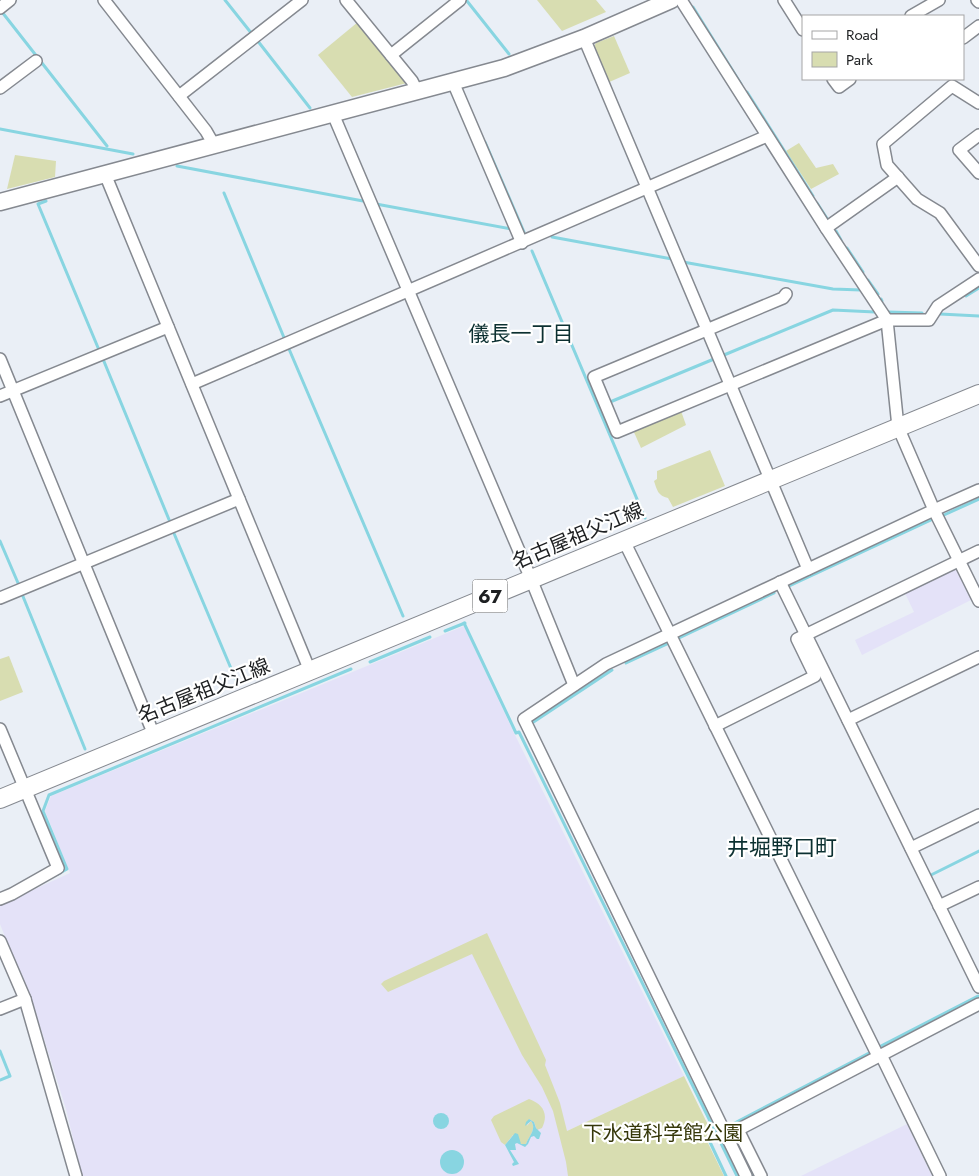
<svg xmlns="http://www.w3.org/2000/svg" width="979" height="1176" font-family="Jost,'Noto Sans JP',sans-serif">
  <rect width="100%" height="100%" fill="#eaeff6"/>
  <g fill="#e4e2f8">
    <path d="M952,568l5,2 14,30 -109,55 -7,-15 59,-28 -10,-21z"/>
    <path d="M464,626l52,111 168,339 -117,55 9,45h-494l-16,-67 -26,-83 -40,-102v-19l70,-32 -25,-62 6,-15z"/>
    <path d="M907,1124l25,52h-131z"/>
  </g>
  <g fill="#d8ddb1">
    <path d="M537,0h59l10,12 -44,19z"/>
    <path d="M358,22l49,61 -55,14 -34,-42z"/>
    <path d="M614,36l16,37 -23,10 -14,-35 3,-5z"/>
    <path d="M799,143l17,25 17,-4 6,10 -28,15 -25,-38z"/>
    <path d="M15,155l41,6 -1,16 -48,12z"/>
    <path d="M681,411l5,14 -45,23 -8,-18z"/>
    <path d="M710,450l15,36 -52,21 -5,-9c-10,-2 -11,-8 -14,-17l3,-2v-8z"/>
    <path d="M9,656l14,36 -23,9v-42z"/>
    <path d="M487,933l59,127 -1,5 15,38 7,28 117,-55 28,57 -7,4 19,39h-156l-2,-14 -13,-51 -11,-24 -20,-32 -50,-101 -84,38 -7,-8 3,-3z"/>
    <path d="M529,1099c14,5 20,15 13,29l-5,2 -3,-8 -5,-3 -2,7 4,-5c6,8 -2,15 -5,23h-5l-8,-9 -8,10 -4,-3 -10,-22 3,-4z"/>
  </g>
  <g fill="#88d5e1">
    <circle cx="441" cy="1121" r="8"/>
    <path d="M529,1119l5,3 2,6 5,5 -2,6h-2l-3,-3 -3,1 -3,7 -3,3 -8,-4 -2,1 1,6h-6l9,14 -6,2 -1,-2 2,-2 -9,-17 10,-12 3,1 3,10h5c3,-8 11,-15 5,-23l-6,5 1,-4z"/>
    <circle cx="452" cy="1162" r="12"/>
  </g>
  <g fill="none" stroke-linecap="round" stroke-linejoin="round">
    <g stroke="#88d5e1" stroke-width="3">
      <path d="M225,0l27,34"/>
      <path d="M467,1l42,53"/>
      <path d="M693,7l48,77"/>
      <path d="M2,12l105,134"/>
      <path d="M257,40l53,68"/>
      <path d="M747,92l66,104"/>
      <path d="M0,129l133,25"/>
      <path d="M485,142l39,90"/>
      <path d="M177,166l186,35"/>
      <path d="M224,193l61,147"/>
      <path d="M46,201l-8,3 61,146"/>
      <path d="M817,203l11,17"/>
      <path d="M376,204l135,25"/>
      <path d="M836,231l5,9"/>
      <path d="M552,237l120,22"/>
      <path d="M847,248l16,24"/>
      <path d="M532,251l113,267"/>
      <path d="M683,262l150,27 28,1"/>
      <path d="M868,280l10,14"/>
      <path d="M966,296l13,-8"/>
      <path d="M881,299l1,2"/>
      <path d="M888,312l34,1"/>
      <path d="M940,314l39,2"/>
      <path d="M289,349l114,267"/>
      <path d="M724,355l109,-45 42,2"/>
      <path d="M103,359l67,163"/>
      <path d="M610,402l104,-43"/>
      <path d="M944,515l35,-16"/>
      <path d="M173,531l65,154"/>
      <path d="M0,541l18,42"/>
      <path d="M787,587l144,-67"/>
      <path d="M22,594l63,155"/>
      <path d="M464,623l52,110 3,-1 218,444"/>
      <path d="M445,631l20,-8"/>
      <path d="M679,638l95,-45"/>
      <path d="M370,662l60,-25"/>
      <path d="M626,663l41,-19"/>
      <path d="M532,723l80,-53"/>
      <path d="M58,874l9,-5 -24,-58 6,-16 302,-126"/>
      <path d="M931,875l48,-24"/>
      <path d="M879,1047l99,-51"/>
      <path d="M0,1051l10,25 -10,4"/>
      <path d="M727,1127l144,-75"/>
      <path d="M712,1136l4,-3"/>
      <path d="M709,1140l17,36"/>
      <path d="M740,1146l14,30"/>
    </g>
    <g stroke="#858990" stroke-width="14">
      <g id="street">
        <path d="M104,0l102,131 8,14"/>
        <path d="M346,0l66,81 5,10"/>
        <path d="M681,0l145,228 61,92 11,107 36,83 45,91"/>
        <path d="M784,0l19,30"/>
        <path d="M977,0l2,2"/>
        <path d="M0,8l10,-8"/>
        <path d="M911,16l28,-16"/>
        <path d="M584,38l224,531"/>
        <path d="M963,38l16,-12"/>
        <path d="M391,55l69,-55"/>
        <path d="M833,79l6,8 11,-8"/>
        <path d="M453,82l69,161"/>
        <path d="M0,88l36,-27"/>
        <path d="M179,96l123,-96"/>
        <path d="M979,103l-27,-17 -69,58 4,21 30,34 23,14 39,53"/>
        <path d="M333,114l198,465 43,106"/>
        <path d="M979,135l-20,15 20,23"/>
        <path d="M105,174l205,497"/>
        <path d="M826,228l72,-51"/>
        <path d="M786,294l-3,4 -189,79 23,55 270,-112h42l9,-14 41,-27"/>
        <path d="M0,359l154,376"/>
        <path d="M192,384l575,-248"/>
        <path d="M0,396l168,-69"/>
        <path d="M624,541l254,515"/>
        <path d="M780,582l199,405"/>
        <path d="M0,598l239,-99"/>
        <path d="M848,720l131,-63"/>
        <path d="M715,726l100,-50 -18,-37 182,-88"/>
        <path d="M0,729l58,139 -46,26 -12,5"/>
        <path d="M911,848l68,-33"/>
        <path d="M939,906l40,-19"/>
        <path d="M0,941l25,58 51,177"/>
        <path d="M0,1009l25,-10"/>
        <path d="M881,1055l59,121"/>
        <path d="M738,1130l23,46"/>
        <path d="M726,1136l253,-132"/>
        <path d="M746,1176l-222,-457 82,-55 328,-154 45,-20"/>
      </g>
    </g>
    <g stroke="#858990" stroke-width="19">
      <path id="secondary" d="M0,202l504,-134 80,-30 87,-38"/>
    </g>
    <g stroke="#858990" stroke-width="20">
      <path id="primary" d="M0,799l979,-405"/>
    </g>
    <use href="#street" stroke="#fff" stroke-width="11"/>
    <use href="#secondary" stroke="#fff" stroke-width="16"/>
    <use href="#primary" stroke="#fff" stroke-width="18"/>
  </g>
  <g text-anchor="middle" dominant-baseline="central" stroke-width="4.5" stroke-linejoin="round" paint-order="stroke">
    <rect fill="#fff" stroke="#616264" stroke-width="1" x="472.5" y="579.5" width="35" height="33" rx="4"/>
    <g font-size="19" font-weight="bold" fill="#1d1f21">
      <text x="490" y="596">67</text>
    </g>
    <g font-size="20" fill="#1d1f21" stroke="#fff">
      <text transform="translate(578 536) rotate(-23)">名古屋祖父江線</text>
      <text transform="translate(204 691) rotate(-22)">名古屋祖父江線</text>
    </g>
    <g font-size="20" fill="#36380a" stroke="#fff">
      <text x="663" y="1133">下水道科学館公園</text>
    </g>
    <g font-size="21" fill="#0c3031" stroke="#fff">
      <text x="521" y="334">儀長一丁目</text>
    </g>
    <g font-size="22" fill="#0c3031" stroke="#fff">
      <text x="782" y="847">井堀野口町</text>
    </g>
  </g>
  <rect x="802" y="15" width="162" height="65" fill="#ffffff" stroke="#a5a5a6"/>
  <rect x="812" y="31" width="25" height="8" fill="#ffffff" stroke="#a5a5a6"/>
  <text x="846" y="40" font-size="15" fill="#1d1f21">Road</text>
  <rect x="812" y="52" width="25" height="15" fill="#d8ddb1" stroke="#a5a5a6"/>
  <text x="846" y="65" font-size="15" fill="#1d1f21">Park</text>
</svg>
